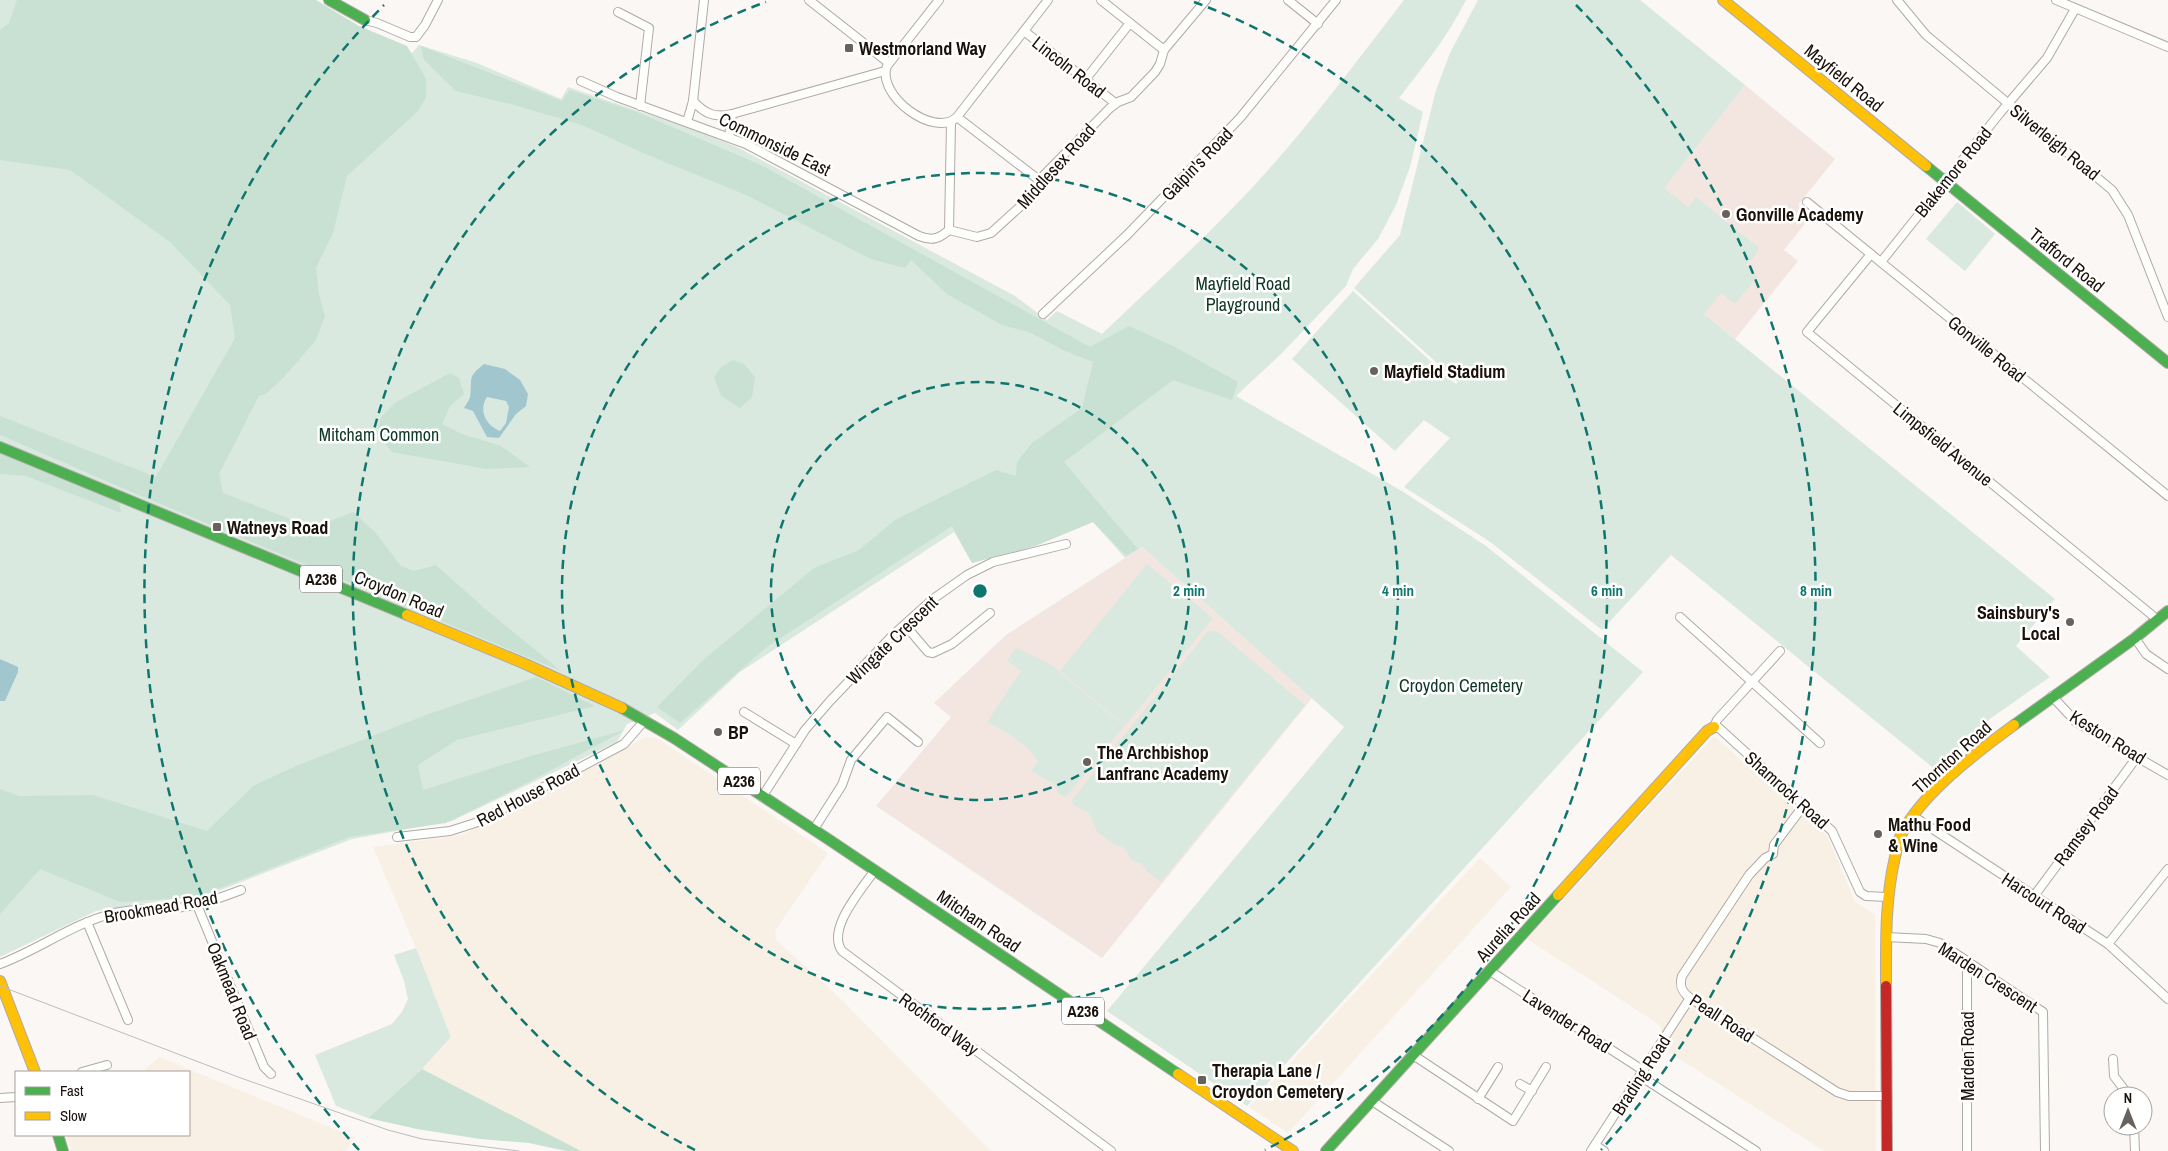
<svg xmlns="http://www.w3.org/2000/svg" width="2168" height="1151" font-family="'Archivo Narrow',sans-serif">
  <rect width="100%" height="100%" fill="#faf7f4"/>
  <g fill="#f9f0e5">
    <path d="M1714,736l114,101 27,65 20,12 1,237h-52l-160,-102 -4,-24 -133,-86z"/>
    <path d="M646,737l11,1 171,115 -53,78 1,9 66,60 149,151h-410l-159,-82 29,-32 -35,-89 -43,-101 89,-12z"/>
    <path d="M1480,858l31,29 -223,246 -39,-26z"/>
    <path d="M159,1057l195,80 -8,14h-275l-5,-16h123v-63h-47z"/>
  </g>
  <g fill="#f3e6e1">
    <path d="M1745,85l90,74 -37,46 13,11 -27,34 14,11 -63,78 -118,-95z"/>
    <path d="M1142,547l170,151 -210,260 -226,-152 75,-89 -17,-14 72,-68z"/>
  </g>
  <g fill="#dae9df">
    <path d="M0,0h313l38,24 61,29 7,-8 58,18 84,36 7,-12 132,45 39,16 276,148 32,24 10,-9 45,23c64,-61 131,-121 187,-188 40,-47 77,-97 115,-146h62c-18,36 -43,67 -67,98l24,14 -13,55 -14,38 -18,34 -25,30 -7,17 -66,69 -44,41 166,95 84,55 157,126 -396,434 -140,-95 237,-284 -202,-180 -17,11 -32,-36 -58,24 -63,17 -18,-31 -214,140 -62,58 -23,-17 -28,11 -10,18 -165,79 -100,18 -139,54 -117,18 -96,46z"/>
    <path d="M1478,0h162l105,85 -81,103 24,19 8,-10 63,51 -4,8 -10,9 13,11 -23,28 -14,-11 -17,21 351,285 -39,47 34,31 -59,41 -32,29 -22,24 -266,-216 -69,75 -113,-89 -85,-54 46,-49 -26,-18 -29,31 -103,-92 61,-68 103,93 2,-2 -104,-94 46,-53 36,-145 14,-37z"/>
    <path d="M1957,202l38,32 -30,37 -39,-32z"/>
    <path d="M1147,564l66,54 -88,108 -65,-55z"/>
    <path d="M1208,631h9l88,74 -144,177 -15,-12 -4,-6 -10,-4 -9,-13 -9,-2 -17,-13 -8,-19 -14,-7 -4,-5z"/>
    <path d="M1017,648l33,16 74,62 -58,71 -7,-3 -5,-10 -23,-13 7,-9c-11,-19 -32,-30 -51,-40l34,-51 -14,-10 7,-11z"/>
    <path d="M416,948l35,89 -29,32 -54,49 -32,-12 -21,-51 77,-31 10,-12 6,-13 -4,-18 -10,-26z"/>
  </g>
  <g fill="#c8e1d2">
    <path d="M17,0h299l43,26 48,20 19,33v18l-8,14 -71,65 -14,57 -17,35 3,27 6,21 -9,24 -31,36 -19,18 -7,2 -40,78 4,19 90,35 40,-16 21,19 27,35 13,5 22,-6 47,42 78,64 -434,-181 -127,-55v-19l156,61 79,-139 -5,-33 -60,-63 -100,-72 -70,-10v-130l9,-7z"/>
    <path d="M421,46l141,55 8,-11 67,22 124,53 329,182 39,-21 46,21 63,35 -6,18 -59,-20 -109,82 74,87 -12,7 -33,-34 -58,24 -63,17 -20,-37 -185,121 -87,76 -23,-16 45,-46 112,-93 45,-18 36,-30 101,-50 20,6 1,-14 15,-19 50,-35 11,-46 -30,-12 -34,-18 -27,-7 -55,-31 -36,-34 -6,8 -34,-9 -125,-64 -103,-42 -61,-28 -68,-20 -58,-14 -32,-31z"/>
    <path d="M733,360l11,4 11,13 -3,20 -12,11 -19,-12 -7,-19 7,-10z"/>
    <path d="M450,373l9,5 5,16 -14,12 -8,18 20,10 39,12 29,21 -43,2 -95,-17 -15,-18 4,-17 15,-15z"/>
    <path d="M0,452l119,50 2,11 -95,-37 -26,-2z"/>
    <path d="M536,677l59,29 -138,34 -39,25 5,25 108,-34 94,-26 -96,52 -83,41 -97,14 -151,60 -78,5 -80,-33 -40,45v-125l19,7 74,-1 114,36 46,-45 43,-20 130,-51z"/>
    <path d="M422,1069l159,82h-15l-37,-8 -49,-4 -63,-10 -49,-11z"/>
  </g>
  <g fill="#a1c6ce" fill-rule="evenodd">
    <path d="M484,364l21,5 15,11 8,14 -2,12 -10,8 -17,24 -12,-1 -14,-26 -9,-3c2,-4 5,-7 6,-11 3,-19 -4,-19 14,-33zM487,397l19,4 3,6 -3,16 -6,8c-14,-5 -22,-21 -13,-34z"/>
    <path d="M0,659l18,8v5l-13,29h-5z"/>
  </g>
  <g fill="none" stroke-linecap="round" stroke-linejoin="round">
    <g stroke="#b0aaa5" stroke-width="10">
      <g id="street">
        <path d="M809,0l80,63"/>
        <path d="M939,0l-52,66c-11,29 47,73 70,51l82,63"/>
        <path d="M1101,0l63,50"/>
        <path d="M1288,0l30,24"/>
        <path d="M1897,0l29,35 186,155 16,25 40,102"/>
        <path d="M2056,0l112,47"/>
        <path d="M618,12l31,16 -9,78"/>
        <path d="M365,20l12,3 33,14h6l9,-12 13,-25"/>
        <path d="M1024,31l91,72"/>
        <path d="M1085,80l45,-57"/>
        <path d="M581,81l36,16 129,47 173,92c13,5 20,3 30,-6"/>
        <path d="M693,101c12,13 22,17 39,13"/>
        <path d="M957,117l91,-117"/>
        <path d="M687,122l6,-21 11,-101"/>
        <path d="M729,137l3,-23 153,-43"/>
        <path d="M1807,202l361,294"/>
        <path d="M949,230l28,7 14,-4 44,-40 3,-12 72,-73 8,-6 13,-5 24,-25 5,-8 4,-14 42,-50"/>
        <path d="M949,230l2,-108"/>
        <path d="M1871,254l-64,78 351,288"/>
        <path d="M1881,262l119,-149 47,-55 28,-49"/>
        <path d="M1043,314l84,-79 113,-117 96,-118"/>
        <path d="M1680,617l140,126"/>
        <path d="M905,625l23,27 5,1 19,-9 38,-31"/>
        <path d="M2135,638l11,16 22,15"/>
        <path d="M1780,651l-63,69 -3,7 5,1 113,103 28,61 6,4 21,1"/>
        <path d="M2052,696l24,26 92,53"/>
        <path d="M744,712l52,32"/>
        <path d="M762,797l43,-67 25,-29 63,-66 40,-36 34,-24 26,-13 73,-18"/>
        <path d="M1804,805l-30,40 -1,9 -8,4 -16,17 -67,101c-3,10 0,16 8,22l147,94 12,4h38"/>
        <path d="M1913,816l195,128 60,55"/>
        <path d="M814,829l28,-44 9,-25 36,-43 31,25"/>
        <path d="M397,837l53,-6 28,-9 146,-78 21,-24"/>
        <path d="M875,870c-13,19 -49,59 -33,81l269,200"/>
        <path d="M2034,896l103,-139"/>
        <path d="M197,905l67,162 7,7"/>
        <path d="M87,922l41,98"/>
        <path d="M1886,937l40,2 14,4 103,69 2,139"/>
        <path d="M2108,944l60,-75"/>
        <path d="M1967,961v190"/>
        <path d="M0,964c38,-14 72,-40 111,-50 21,-6 42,-4 64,-6 23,-2 45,-10 66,-18"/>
        <path d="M1490,971l154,100"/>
        <path d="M1413,1055l100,66 33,-54"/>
        <path d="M2113,1059l1,17 15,20"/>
        <path d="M82,1072l25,-7"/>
        <path d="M1640,1076l116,75"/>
        <path d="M1520,1084l12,7"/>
        <path d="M0,1098l16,-1"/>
        <path d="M1478,1099l20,-32"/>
        <path d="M1372,1101l77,50"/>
        <path d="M2134,1126l1,25"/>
        <path d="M1595,1145l9,6"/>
        <path d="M1591,1151l99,-153"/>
      </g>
    </g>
    <g stroke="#b0aaa5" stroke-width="12">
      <g id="fast">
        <path d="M329,0l36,20"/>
        <path d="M1926,166l242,197"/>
        <path d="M0,447l407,168"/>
        <path d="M622,708l52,30 154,101 350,235"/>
        <path d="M2014,725l121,-87 33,-27"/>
        <path d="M58,1135l5,16"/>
        <path d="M1326,1151l232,-256"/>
      </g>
    </g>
    <g stroke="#b0aaa5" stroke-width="12">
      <g id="slow">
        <path d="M1723,0l203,166"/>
        <path d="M407,615l116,48 99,45"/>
        <path d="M1558,895l149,-164 7,-4"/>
        <path d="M0,981l35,91"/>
        <path d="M1886,986c0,-43 -1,-86 9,-129 2,-7 2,-15 6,-22 20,-41 76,-83 113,-110"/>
        <path d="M1178,1074l115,77"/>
      </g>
    </g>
    <g stroke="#b0aaa5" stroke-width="12">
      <path id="jam" d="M1886,986l1,165"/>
    </g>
    <use href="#street" stroke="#fefefd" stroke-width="8"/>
    <use href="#fast" stroke="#4caf50" stroke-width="10"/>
    <use href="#slow" stroke="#ffc107" stroke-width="10"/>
    <use href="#jam" stroke="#c62828" stroke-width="10"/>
    <path stroke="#bebdbc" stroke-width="1" d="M0,986l238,91 150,53 34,9 97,12"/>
  </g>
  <g fill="none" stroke="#0f766e" stroke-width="2.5" stroke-dasharray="9 6">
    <circle cx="980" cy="591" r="209"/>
    <circle cx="980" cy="591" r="418"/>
    <path d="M695 1150A627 627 0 0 1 766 2M1194 2A627 627 0 0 1 1265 1150"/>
    <path d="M359 1150A836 836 0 0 1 384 5M1576 5A836 836 0 0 1 1601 1150"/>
  </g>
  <g fill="#68625c" stroke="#fff" stroke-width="2">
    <rect x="844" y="43" width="10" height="10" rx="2.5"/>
    <circle cx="1726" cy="214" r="5"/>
    <circle cx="1374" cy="371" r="5"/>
    <rect x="212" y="522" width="10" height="10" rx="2.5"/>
    <circle cx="2070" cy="622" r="5"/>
    <circle cx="718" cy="732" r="5"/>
    <circle cx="1087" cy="762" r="5"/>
    <circle cx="1878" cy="834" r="5"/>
    <rect x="1197" y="1075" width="10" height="10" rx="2.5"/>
  </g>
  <g text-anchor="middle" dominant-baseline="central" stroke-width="5" stroke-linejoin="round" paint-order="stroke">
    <g fill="#fff" stroke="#5f5854" stroke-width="1">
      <rect x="300" y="565.5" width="42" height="27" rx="4"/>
      <rect x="718" y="767.5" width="42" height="27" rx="4"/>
      <rect x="1062" y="997.5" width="42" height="27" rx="4"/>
    </g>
    <g font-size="16" font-weight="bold" fill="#1a110a">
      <text x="321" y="579">A236</text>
      <text x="739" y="781">A236</text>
      <text x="1083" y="1011">A236</text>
    </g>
    <g font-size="18" font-weight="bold" fill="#1a110a" stroke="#fff" text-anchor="start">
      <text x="859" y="48">Westmorland Way</text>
      <text x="1736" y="214">Gonville Academy</text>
      <text x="1384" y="371">Mayfield Stadium</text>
      <text x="227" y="527">Watneys Road</text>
      <text x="2060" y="612" text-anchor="end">Sainsbury's<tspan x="2060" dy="21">Local</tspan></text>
      <text x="728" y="732">BP</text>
      <text x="1097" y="752">The Archbishop<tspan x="1097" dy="21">Lanfranc Academy</tspan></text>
      <text x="1888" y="824">Mathu Food<tspan x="1888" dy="21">&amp; Wine</tspan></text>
      <text x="1212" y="1070">Therapia Lane /<tspan x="1212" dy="21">Croydon Cemetery</tspan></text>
    </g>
    <g font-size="18" fill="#1a110a" stroke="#fff">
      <text transform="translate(1069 67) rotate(38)">Lincoln Road</text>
      <text transform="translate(1844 78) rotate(39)">Mayfield Road</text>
      <text transform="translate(2055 142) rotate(39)">Silverleigh Road</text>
      <text transform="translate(775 144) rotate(26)">Commonside East</text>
      <text transform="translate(1197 164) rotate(-46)">Galpin's Road</text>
      <text transform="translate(1056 166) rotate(-48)">Middlesex Road</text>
      <text transform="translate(1953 172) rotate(-51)">Blakemore Road</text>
      <text transform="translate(2067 260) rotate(39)">Trafford Road</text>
      <text transform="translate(1987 349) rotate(39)">Gonville Road</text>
      <text transform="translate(1943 444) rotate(39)">Limpsfield Avenue</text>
      <text transform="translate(399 594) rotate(23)">Croydon Road</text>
      <text transform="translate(892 640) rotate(-44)">Wingate Crescent</text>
      <text transform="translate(2108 737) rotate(32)">Keston Road</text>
      <text transform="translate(1952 757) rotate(-42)">Thornton Road</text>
      <text transform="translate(1787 790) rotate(42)">Shamrock Road</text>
      <text transform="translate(528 795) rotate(-28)">Red House Road</text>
      <text transform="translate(2086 826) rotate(-53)">Ramsey Road</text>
      <text transform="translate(2044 903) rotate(33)">Harcourt Road</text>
      <text transform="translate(161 907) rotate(-10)">Brookmead Road</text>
      <text transform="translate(979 921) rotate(34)">Mitcham Road</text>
      <text transform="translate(1508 927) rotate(-48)">Aurelia Road</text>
      <text transform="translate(1988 977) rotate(33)">Marden Crescent</text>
      <text transform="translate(232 991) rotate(68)">Oakmead Road</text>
      <text transform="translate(1722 1018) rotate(33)">Peall Road</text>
      <text transform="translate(1567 1021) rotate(33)">Lavender Road</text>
      <text transform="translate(939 1024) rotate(36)">Rochford Way</text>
      <text transform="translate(1967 1056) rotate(-90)">Marden Road</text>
      <text transform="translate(1641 1075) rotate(-57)">Brading Road</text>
    </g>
    <g font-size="18" fill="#0f3726" stroke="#fff">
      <text x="1243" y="283">Mayfield Road<tspan x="1243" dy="21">Playground</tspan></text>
      <text x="379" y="434">Mitcham Common</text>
      <text x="1461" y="685">Croydon Cemetery</text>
    </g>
  </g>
  <circle cx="980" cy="591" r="8" fill="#0f766e" stroke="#fff" stroke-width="2.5"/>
  <g font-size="15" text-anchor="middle" font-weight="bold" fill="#0f766e" stroke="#fff" stroke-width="5" stroke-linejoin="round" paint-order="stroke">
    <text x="1189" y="596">2 min</text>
    <text x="1398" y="596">4 min</text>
    <text x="1607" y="596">6 min</text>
    <text x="1816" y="596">8 min</text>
  </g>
  <rect x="15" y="1071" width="175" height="65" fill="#ffffff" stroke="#a3a09d"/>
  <rect x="25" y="1087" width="25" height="8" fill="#4caf50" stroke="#a3a09d"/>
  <text x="60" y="1096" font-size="15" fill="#1a110a">Fast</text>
  <rect x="25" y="1112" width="25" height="8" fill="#ffc107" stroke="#a3a09d"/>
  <text x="60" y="1121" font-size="15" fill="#1a110a">Slow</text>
  <g transform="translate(2128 1111)"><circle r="24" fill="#ffffff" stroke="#a3a09d"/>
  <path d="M0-4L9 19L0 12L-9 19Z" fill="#68625c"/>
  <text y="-8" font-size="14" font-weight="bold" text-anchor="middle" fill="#1a110a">N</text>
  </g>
</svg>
